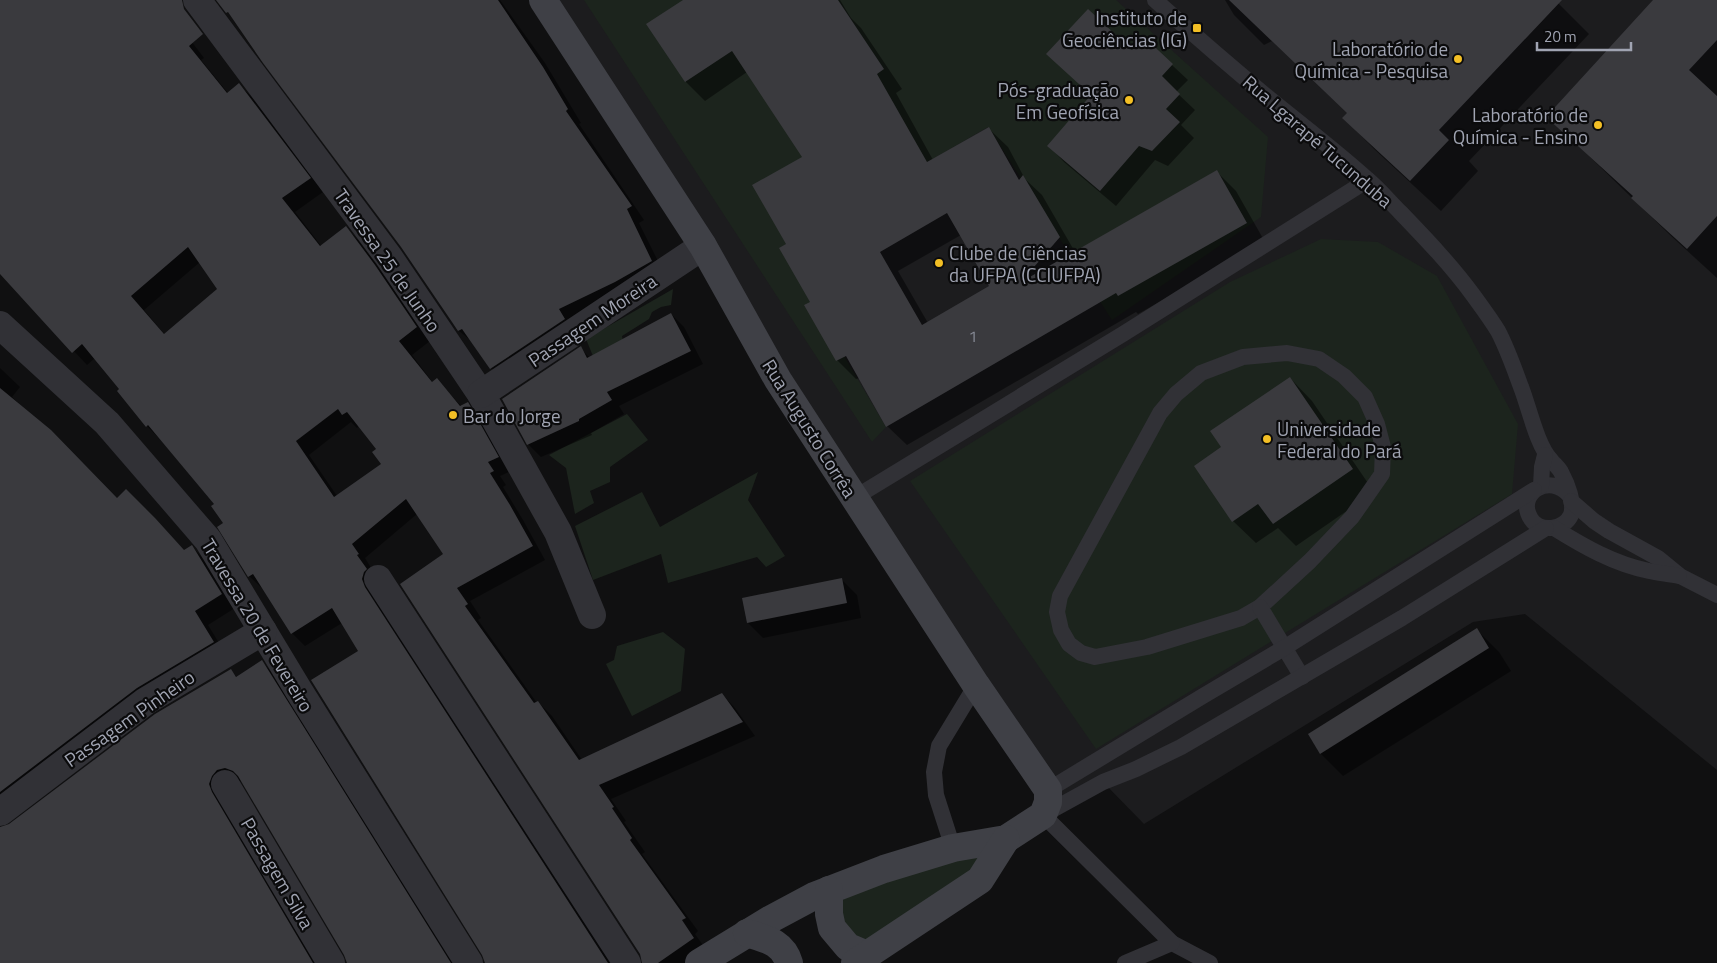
<svg xmlns="http://www.w3.org/2000/svg" width="1717" height="963" font-family="'Titillium Web',sans-serif">
  <rect width="100%" height="100%" fill="#101011"/>
  <path fill="#1c1c1e" d="M543,0h1174v770l-192,-156 -52,8 -329,202 -41,-42 -97,57 42,-49z"/>
  <g fill="#1c241d">
    <path d="M584,0h532l152,137 -7,80 -149,103 -124,-193 -208,121 106,179 -14,15z"/>
    <path d="M1321,239l57,3 59,34 81,148 -6,70 -416,255 -186,-268 320,-199z"/>
    <path d="M673,289l-2,16 -10,2 -9,5 -3,7 -27,17 4,20 -27,15 -13,-32z"/>
    <path d="M627,414l21,26 -38,27v15l-20,9 4,12 -19,11 -9,-46 -17,-13z"/>
    <path d="M758,472l-10,28 37,56 -19,11 -9,-10 -89,26 -7,-29 -68,26 -18,-54 67,-34 18,35z"/>
    <path d="M663,632l22,17 -4,42 -49,25 -26,-52 8,-4 3,-14z"/>
    <path d="M993,849l-25,30 -106,67 -26,-31 8,-17 91,-38z"/>
  </g>
  <g fill="#0007" fill-rule="evenodd">
    <path d="M0,0h152l30,29 22,29 -3,2 27,33 11,-8 14,13 70,94 -28,20 27,35 24,-19 13,13 29,39 42,61 -18,14 21,28 4,-3 25,27 5,-3 14,13 30,54 -11,5 6,9 -3,2 20,33 22,40 -75,41 11,17 -3,2 59,83 1,-1 14,14 30,44 140,-66 13,14 20,28 -144,63 15,22 -2,1 21,30 -3,2 56,77 -3,3 12,17 -17,12h-46l-3,-9 -239,-370 43,-30 -28,-40 -52,44 247,405h-126l-127,-312 -17,-28 -37,23 -13,-13 -29,-44 -14,-13 -33,-72 -56,-65 -13,-13 -26,-36 -26,-32 -8,7 -87,-93zM200,262l19,28 -54,45 -21,-25zM351,422l6,6 2,-2 18,24 6,14 -46,32 -28,-41z"/>
    <path d="M220,0h280l45,63 36,60 -2,1 65,96 -5,3 26,52 -161,107 -13,-14 -17,-25 -15,-12 -6,-9 -51,-76z"/>
    <path d="M685,0h155l11,18 10,10 41,61 -6,4 37,67 55,-32 20,19 17,32 17,16 33,57 142,-80 19,19 29,51 -127,72 -2,-2 -229,133 -20,-19 -27,-48 -4,1 -19,-19 -50,-115 17,-87 -57,-86 -42,29 -19,-19zM961,235l30,51 -63,37 -30,-52z"/>
    <path d="M1225,0h330l34,34 -120,127 9,10 -37,40 -67,-62 -30,-31 4,-5 -76,-72 -8,4 -30,-30z"/>
    <path d="M1655,0h62v278l-46,-42 -123,-120z"/>
    <path d="M1144,39l44,41 -12,12 19,18 -14,15 13,13 -26,28 -13,-6 -39,46 -52,-44 -15,-16z"/>
    <path d="M671,314l13,13 19,37 -84,42 5,8 -33,19 1,2 -51,22 -13,-13 52,-96 10,10z"/>
    <path d="M0,368l20,19 -8,10 105,102 67,52 7,-5 14,14 30,48 -27,17 19,31 -227,162z"/>
    <path d="M1290,378l22,23 62,91 -78,54 -18,-18 -22,15 -23,-22 -10,-74z"/>
    <path d="M842,580l15,15 4,23 -98,20 -15,-15z"/>
    <path d="M1477,630l22,22 12,19 -168,105 -22,-22 -12,-19z"/>
    <path d="M262,662l13,13 180,288h-107l-2,-8 -102,-172 -4,-2 -10,3 87,179h-317v-134l10,-3 220,-156 7,7z"/>
  </g>
  <g fill="#3a3a3e" fill-rule="evenodd">
    <path d="M0,0h182l2,9 19,25 -14,12 38,47 12,-10 72,95 -29,20 38,48 26,-20 29,39 42,62 -18,14 33,41 5,-4 23,28 8,-4 31,55 -11,5 6,9 -4,2 20,32 23,41 -76,42 11,16 -3,2 69,97 4,-2 41,59 143,-67 21,29 -144,63 15,22 -2,1 20,30 -2,2 56,78 -4,2 12,18 -36,25h-16l-2,-9 -240,-370 43,-30 -37,-55 -54,45 7,10 -2,1 10,14 -3,3 -2,7 3,8 243,376h-123l-3,-8 -171,-275 47,-29 -26,-43 -41,26 -38,-60 -5,3 -31,-50 6,-4 -12,-17 3,-2 -66,-79 -2,2 -29,-36 2,-2 -37,-45 -10,9 -72,-79zM188,247l29,42 -53,45 -33,-38zM338,409l4,6 5,-3 29,37 -4,3 9,12 -47,33 -38,-56z"/>
    <path d="M216,0h282l45,67 25,42 -2,2 66,95 -5,3 25,52 -37,21 -56,27 6,10 -75,50 -28,-40 -4,2 -6,-9 -51,-75 -138,-184 -35,-51 -2,1z"/>
    <path d="M683,0h155l46,69 -7,5 50,88 62,-35 30,53 4,-5 37,62 -39,45 196,-112 30,53 -129,73 -2,-3 -230,134 -40,-71 -10,5 -32,-56 6,-3 -31,-54 7,-4 -34,-59 50,-28 -70,-106 -47,31 -39,-58zM947,213l42,73 -67,39 -42,-73z"/>
    <path d="M1229,0h333l-123,130 10,10 -39,41 -68,-63 5,-5z"/>
    <path d="M1653,0h64v40l-28,30 28,26v120l-30,33 -56,-51 2,-2 -87,-79z"/>
    <path d="M1088,9l44,41 12,-13 29,27 -11,12 18,18 -14,15 14,13 -28,29 -13,-5 -39,45 -53,-45 44,-51 -45,-41z"/>
    <path d="M671,313l20,38 -84,41 5,8 -33,19v2l-52,24 -25,-46 79,-53 6,12z"/>
    <path d="M1290,377l63,92 -80,55 -15,-20 -26,18 -38,-56 27,-19 -11,-16z"/>
    <path d="M0,388l51,42 66,68 9,-9 29,29 29,32 8,-5 30,49 -27,17 19,31 -77,46 -137,104z"/>
    <path d="M842,578l5,25 -100,20 -5,-25z"/>
    <path d="M1477,628l12,20 -169,106 -12,-20z"/>
    <path d="M262,660l189,303h-104l-3,-8 -106,-179 -5,-5 -8,-3 -8,2 -5,6 -3,8 3,8 101,171h-313v-136l9,-3 146,-110 76,-45 5,8z"/>
  </g>
  <g fill="none" stroke-linecap="round" stroke-linejoin="round">
    <g stroke="#313136" stroke-width="16">
      <path d="M1155,0c38,34 76,67 116,100 32,26 65,51 96,79 12,10 23,23 34,34 25,26 50,52 72,82 8,11 17,23 25,36 9,17 16,37 23,56 8,20 16,59 30,73 3,4 8,8 10,12 6,11 14,31 10,43 -7,15 -31,18 -40,4 -16,-25 19,-48 39,-23"/>
      <path d="M1287,353l32,6 25,17 21,21 12,27 6,23 -1,27 -30,43 -42,44 -50,46 -19,11 -94,29 -52,10 -14,-4 -12,-9 -8,-14 -4,-18 3,-16 100,-183 16,-19 25,-21 42,-16z"/>
      <path d="M1541,486l1,-19 3,-12"/>
      <path d="M854,498l269,-164 245,-154"/>
      <path d="M1571,501l23,20 15,10 49,27 22,18 37,19"/>
      <path d="M1554,528c29,18 60,36 95,43 9,2 20,3 30,5"/>
      <path d="M1260,607l42,70"/>
      <path d="M1048,790l155,-94 81,-48 250,-158"/>
      <path d="M953,848l-17,-53 -2,-23 5,-26 37,-61"/>
      <path d="M1172,943l38,20"/>
      <path d="M1125,963l47,-20 -129,-128 60,-33 33,-13 45,-22 221,-129 144,-90"/>
    </g>
    <g stroke="#313136" stroke-width="28">
      <path d="M197,0l191,256 93,138 77,138 34,83"/>
      <path d="M0,325l107,98 101,117 91,151 170,272"/>
      <path d="M481,394l222,-148"/>
      <path d="M378,579l249,384"/>
      <path d="M225,784l106,179"/>
      <path d="M0,812l146,-111 117,-70"/>
    </g>
    <g stroke="#3f4046" stroke-width="28">
      <path d="M543,0l160,246 75,134 198,305 72,105v12l-5,13 -37,24 -53,9 -69,21 -70,27 -43,23 -72,44"/>
      <path d="M829,890v24l3,14 16,19 19,8"/>
      <path d="M747,933c19,6 36,9 42,30"/>
      <path d="M855,963l125,-83 26,-41"/>
    </g>
  </g>
  <g fill="#f3bf25" stroke="#0b0b0c" stroke-width="2">
    <rect x="1192" y="23" width="10" height="10" rx="2.5"/>
    <circle cx="1458" cy="59" r="5"/>
    <circle cx="1129" cy="100" r="5"/>
    <circle cx="1598" cy="125" r="5"/>
    <circle cx="939" cy="263" r="5"/>
    <circle cx="453" cy="415" r="5"/>
    <circle cx="1267" cy="439" r="5"/>
  </g>
  <g text-anchor="middle" dominant-baseline="central" stroke-width="4.5" stroke-linejoin="round" paint-order="stroke">
    <g font-size="16" fill="#868a95">
      <text x="973" y="336">1</text>
    </g>
    <g font-size="19" fill="#a0a4b2" stroke="#0b0b0c" text-anchor="end">
      <text x="1187" y="17">Instituto de<tspan x="1187" dy="22">Geociências (IG)</tspan></text>
      <text x="1448" y="48">Laboratório de<tspan x="1448" dy="22">Química - Pesquisa</tspan></text>
      <text x="1119" y="89">Pós-graduação<tspan x="1119" dy="22">Em Geofísica</tspan></text>
      <text x="1588" y="114">Laboratório de<tspan x="1588" dy="22">Química - Ensino</tspan></text>
      <text x="949" y="252" text-anchor="start">Clube de Ciências<tspan x="949" dy="22">da UFPA (CCIUFPA)</tspan></text>
      <text x="463" y="415" text-anchor="start">Bar do Jorge</text>
      <text x="1277" y="428" text-anchor="start">Universidade<tspan x="1277" dy="22">Federal do Pará</tspan></text>
    </g>
    <g font-size="19" fill="#a0a4b2" stroke="#0b0b0c">
      <text transform="translate(1318 141) rotate(41)">Rua Lgarapé Tucunduba</text>
      <text transform="translate(388 260) rotate(55)">Travessa 25 de Junho</text>
      <text transform="translate(592 320) rotate(-34)">Passagem Moreira</text>
      <text transform="translate(810 428) rotate(58)">Rua Augusto Corrêa</text>
      <text transform="translate(258 625) rotate(59)">Travessa 20 de Fevereiro</text>
      <text transform="translate(129 718) rotate(-35)">Passagem Pinheiro</text>
      <text transform="translate(278 873) rotate(60)">Passagem Silva</text>
    </g>
  </g>
  <path d="M1537 42v8h94v-8" fill="none" stroke="#a0a4b2" stroke-width="2.5"/>
  <text x="1544" y="42" font-size="15" fill="#a0a4b2" stroke="#0b0b0c" stroke-width="4" paint-order="stroke">20 m</text>
</svg>
